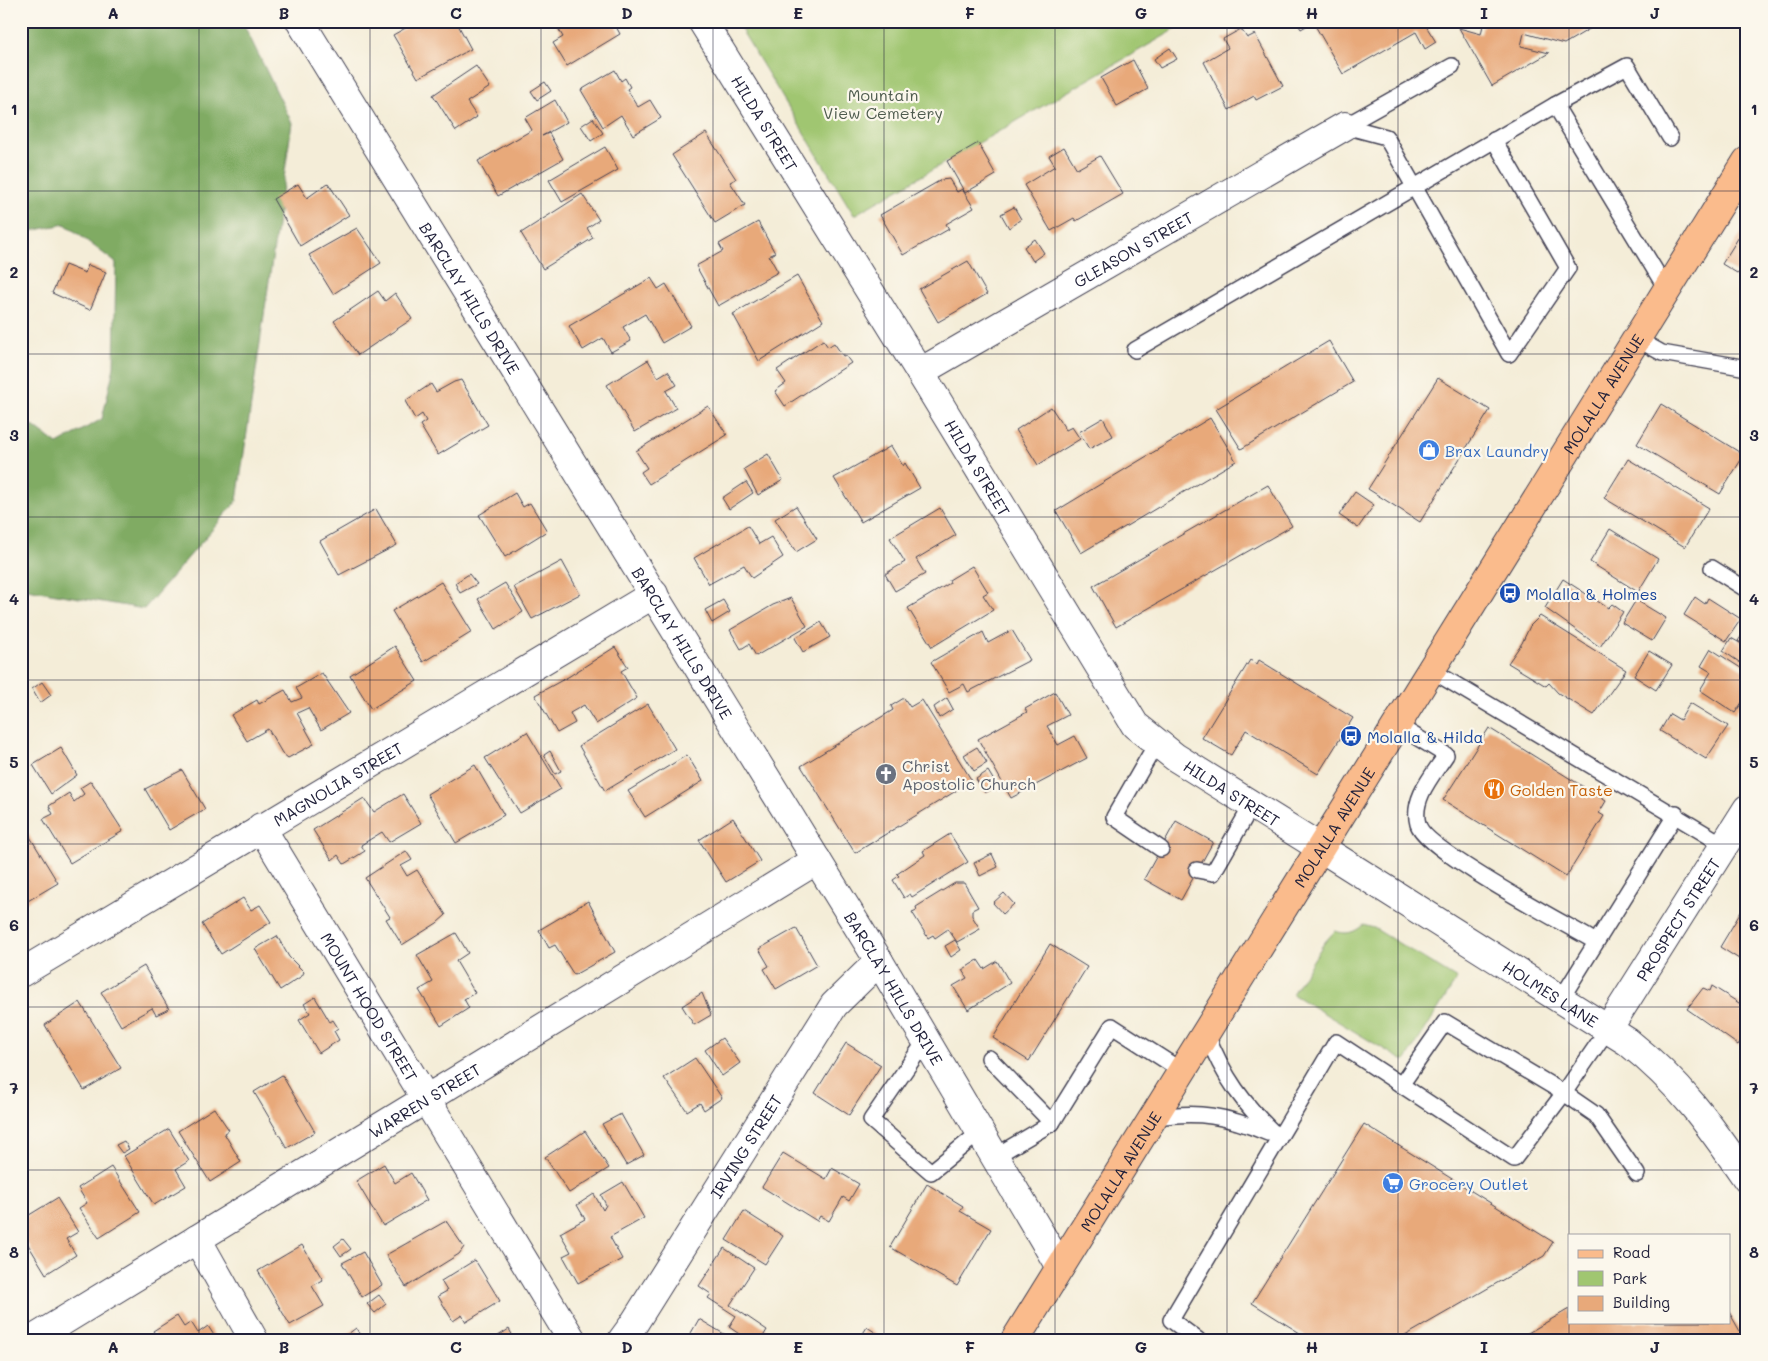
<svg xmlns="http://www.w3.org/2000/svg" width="1768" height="1361" font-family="Mali,sans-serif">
  <rect width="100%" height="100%" fill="#fbf7ec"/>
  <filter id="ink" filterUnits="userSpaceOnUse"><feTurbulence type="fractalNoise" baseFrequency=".02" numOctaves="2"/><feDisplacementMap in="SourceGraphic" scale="10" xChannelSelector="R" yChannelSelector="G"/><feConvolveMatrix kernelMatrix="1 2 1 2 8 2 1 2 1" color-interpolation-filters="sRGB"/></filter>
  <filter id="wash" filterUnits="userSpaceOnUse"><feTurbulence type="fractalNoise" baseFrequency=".0096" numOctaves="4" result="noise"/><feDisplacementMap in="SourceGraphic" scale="20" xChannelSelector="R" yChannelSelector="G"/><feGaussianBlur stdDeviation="1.12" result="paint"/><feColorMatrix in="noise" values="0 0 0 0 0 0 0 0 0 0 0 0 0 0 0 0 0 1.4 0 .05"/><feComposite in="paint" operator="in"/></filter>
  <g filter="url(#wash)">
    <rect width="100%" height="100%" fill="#f4edd8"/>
    <g fill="#a0c671" stroke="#617456">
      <path d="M736,21h454l-336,194z"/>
      <path d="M1363,925l11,3 83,51 -51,81h-4l-110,-66 32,-51 11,-12c11,4 19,2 28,-6z"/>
    </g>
    <path fill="#80ab63" stroke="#51664f" d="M21,21h221l50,102 -55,378 -93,108 -123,-21v-171l36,27 45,-25 12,-52 2,-104 -51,-39 -44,9z"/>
    <g id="blocks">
      <g fill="#e8a97a">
        <path d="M418,21h38l15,28 -53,29 -25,-43z"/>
        <path d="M554,21h59l7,13 -53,32 -14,-23 10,-6z"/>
        <path d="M1296,21h138l-8,5 10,16 -11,7 -9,-17 -73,42 -30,-52 -12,7z"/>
        <path d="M1484,21h119l-39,23 -40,-11 -3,13 28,7 -57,33 -33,-58 22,6z"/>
        <path d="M1241,29l6,9 8,-4 28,52 -27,14 -2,-4 -25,14 -25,-48 24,-14 -5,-9z"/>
        <path d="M1170,48l7,11 -17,9 -6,-9z"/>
        <path d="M1133,60l15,29 -31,17 -16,-28z"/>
        <path d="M476,66l14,21 -23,15 10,15 -21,14 -23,-36z"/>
        <path d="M615,70l6,11 4,-3 5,9 -3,2 11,18 12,-7 11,18 -28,17 -12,-20 -18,12 -22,-37z"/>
        <path d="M545,82l6,9 -14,9 -6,-9z"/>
        <path d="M555,100l12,22 -25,14 7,-3 14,26 -65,37 -20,-35 54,-31 -7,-12z"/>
        <path d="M593,118l10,15 -12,8 -10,-15z"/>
        <path d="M706,133l30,46 -6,3 15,23 -30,18 -43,-68z"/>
        <path d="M978,143l18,32 -31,18 -18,-32z"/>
        <path d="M605,147l13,23 -56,32 -13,-22z"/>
        <path d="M1064,147l13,22 23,-13 23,38 -47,27 -2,-3 -23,13 -27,-46 31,-19 -6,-10z"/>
        <path d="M949,179l8,13 5,-3 12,19 -28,16 3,5 -46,26 -23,-40 61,-35z"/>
        <path d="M328,183l21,32 -49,31 -27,-47 25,-15 9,14z"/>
        <path d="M582,194l17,26 -12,8 6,10 -50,31 -22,-36z"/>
        <path d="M1014,207l7,12 -12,9 -8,-14z"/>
        <path d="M758,222l17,31 -6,3 9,16 -60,34 -22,-40 27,-15 -4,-7z"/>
        <path d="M357,228l24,35 -48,31 -24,-39z"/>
        <path d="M1742,232l5,3v44l-25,-15z"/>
        <path d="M1035,239l9,14 -11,8 -9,-14z"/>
        <path d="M968,261l19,33 -49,28 -19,-33z"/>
        <path d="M65,265l20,8 3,-8 18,7 -16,38 -38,-17z"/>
        <path d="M797,276l26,45 -64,40 -26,-47z"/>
        <path d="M651,278l7,11 8,-5 25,42 -29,17 -17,-29 -22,13 8,14 -20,11 -8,-14 -20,12 -14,-24z"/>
        <path d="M378,291l7,10 10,-8 17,26 -54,36 -24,-34z"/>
        <path d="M823,340l5,7 6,-4 9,13 2,-1 6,8 -66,43 -10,-15 11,-8 -9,-13z"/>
        <path d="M1329,341l24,41 -112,67 -25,-40z"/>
        <path d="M648,360l10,17 10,-6 9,14 -11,6 10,17 -41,24 -28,-47z"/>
        <path d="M1438,378l52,32 -70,112 -52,-33z"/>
        <path d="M461,380l27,45 -50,30 -18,-30 6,-4 -4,-7 -7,5 -10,-18 26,-17 5,8 18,-10z"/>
        <path d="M1661,404l83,51 -24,39 -83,-50z"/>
        <path d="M708,406l19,29 -78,49 -8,-12 6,-4 -11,-17z"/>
        <path d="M1051,407l15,23 6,-3 8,12 -42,26 -22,-35z"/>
        <path d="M1103,418l10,18 -24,13 -10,-17z"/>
        <path d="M1210,418l26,43 -155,92 -25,-42z"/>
        <path d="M891,446l12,20 2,-3 15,25 -59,34 -27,-44z"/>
        <path d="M768,454l15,26 -25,15 -14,-26z"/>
        <path d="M1628,459l81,49 -24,39 -81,-49z"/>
        <path d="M746,482l7,11 -24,16 -7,-11z"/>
        <path d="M1268,485l24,41 -176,101 -23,-41z"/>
        <path d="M1355,492l19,13 -16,23 -19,-13z"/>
        <path d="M515,493l8,14 7,-4 17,28 -42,26 -26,-42z"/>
        <path d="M796,506l21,33 -21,13 -21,-33z"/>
        <path d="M940,508l16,27 -40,24 9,15 -30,17 -10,-17 20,-12 -15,-24z"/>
        <path d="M376,509l21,36 -58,30 -19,-34z"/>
        <path d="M748,526l11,18 12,-7 12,20 -31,21 -8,-13 -35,19 -15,-26z"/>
        <path d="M1610,529l48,30 -20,33 -48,-30z"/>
        <path d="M562,561l18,33 -48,25 -18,-32z"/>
        <path d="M972,566l16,26 -5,3 10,15 -61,37 -24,-39 42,-25 -1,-3z"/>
        <path d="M469,574l8,10 -17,9 -5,-10z"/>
        <path d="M1563,579l45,29 4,-4 11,8 -23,35 -55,-39z"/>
        <path d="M441,582l31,50 -49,30 -31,-51z"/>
        <path d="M505,583l18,29 -27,17 -18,-30z"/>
        <path d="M1695,597l10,7 3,-6 33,21 -15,22 -42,-26z"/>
        <path d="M791,598l16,28 -51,30 -7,-12 -8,5 -11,-19 43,-25z"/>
        <path d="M723,600l7,12 -18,11 -7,-13z"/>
        <path d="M1636,600l30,18 -14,23 -30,-18z"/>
        <path d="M1540,616l86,54 -32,45 -36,-22 -9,-10 -3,3 -38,-23 14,-20 8,-17z"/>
        <path d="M821,622l9,15 -27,15 -8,-14z"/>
        <path d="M1747,628v18l-9,-5z"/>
        <path d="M1012,630l18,30 -62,32 -4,-8 -15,8 -18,-30 52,-30 5,11z"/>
        <path d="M1731,638l16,9 -2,19 -22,-15z"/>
        <path d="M395,646l22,35 -46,28 -21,-34z"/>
        <path d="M615,647l13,20 -7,4 16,27 -41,26 -12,-19 -14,8 5,10 -18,10 -22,-38 33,-18z"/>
        <path d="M1711,649l36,23v23l-12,18 -35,-23 11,-18 -10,-6z"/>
        <path d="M1649,651l23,14 -16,25 -22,-14z"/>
        <path d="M1250,660l7,4 2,-4 94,58 -35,56 -72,-44 -15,25 -29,-17z"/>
        <path d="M322,673l27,40 -28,17 -13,-22 -11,5 17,31 -26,14 -6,-5 -14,-24 -21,12 -16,-26 26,-15 2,4 26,-14 7,12 10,-4 -6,-10z"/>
        <path d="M42,682l9,13 -11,8 -8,-14z"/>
        <path d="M1055,692l13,23 -21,11 11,19 17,-9 12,22 -76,40 -33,-59 49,-27 -2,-3z"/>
        <path d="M904,698l6,9 12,-7 50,81 -117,72 -54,-87 92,-56 -2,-4z"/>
        <path d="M947,698l6,11 -14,9 -5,-11z"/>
        <path d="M1690,703l38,23 -22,33 -46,-28 10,-17 10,6z"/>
        <path d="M648,704l27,45 -70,42 -26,-45z"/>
        <path d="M1489,728l117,73 -7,12 5,3 -38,61 -123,-77z"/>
        <path d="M527,732l34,57 -41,24 -35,-55z"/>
        <path d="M977,747l10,16 -13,8 -10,-16z"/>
        <path d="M61,748l16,27 -26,19 -18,-29z"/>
        <path d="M550,751l11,20 -6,3 -11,-19z"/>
        <path d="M687,755l16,26 -58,36 -17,-26z"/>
        <path d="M475,765l29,50 -48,28 -29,-49z"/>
        <path d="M182,770l23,39 -36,21 -24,-41z"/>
        <path d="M988,771l9,15 -12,7 -9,-14z"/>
        <path d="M91,781l32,50 -53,32 -27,-44 10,-5 -4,-8 20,-13 5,9 10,-8 -4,-6z"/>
        <path d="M403,794l18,29 -32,19 -7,-10 -21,13 4,6 -21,13 -6,-9 -6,5 -19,-30 51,-32 10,14z"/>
        <path d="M733,818l27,43 -34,21 -27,-42z"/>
        <path d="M1176,821l37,21 -32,58 -37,-21z"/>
        <path d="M21,822l37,61 -37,22z"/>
        <path d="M950,834l18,28 -56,35 -2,-3 -6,4 -11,-18 6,-4 -2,-2 28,-19 -2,-4z"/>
        <path d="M406,851l6,9 -11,6 6,10 10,-6 29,45 -9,8 -35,22 -16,-26 4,-2 -25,-39z"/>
        <path d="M992,854l6,13 -18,9 -6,-13z"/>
        <path d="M955,883h9l14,24 -6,3v6l8,13 -23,13 -9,-13 -13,9 -2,-3 -5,3 -16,-26 5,-2 -1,-3z"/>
        <path d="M1004,893l10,11 -11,10 -10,-11z"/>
        <path d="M243,898l8,12 9,-5 11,17 -50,32 -19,-30z"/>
        <path d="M588,901l27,51 -41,23 -19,-30 -6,3 -10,-18z"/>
        <path d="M1747,902v62l-27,-17z"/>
        <path d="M796,928l21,37 -41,24 -12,-20 5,-3 -10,-17z"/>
        <path d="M456,933l12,20 -12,8 19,32 -11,6 5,9 -28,18 -22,-36 14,-8 -16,-27z"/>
        <path d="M277,936l12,21 15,15 -2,4 -22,14 -25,-41z"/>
        <path d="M955,940l6,10 -10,7 -6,-11z"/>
        <path d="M1050,944l37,23 -58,94 -36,-23z"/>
        <path d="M978,960l6,9 13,-8 13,22 -42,27 -15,-24 14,-8 -5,-8z"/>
        <path d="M144,966l25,43 -13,6 -4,-7 -31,18 -20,-34z"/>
        <path d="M1712,986l35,22v23l-9,14 -51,-36 16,-21 7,3z"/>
        <path d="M702,993l9,22 -17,10 -12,-19z"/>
        <path d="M315,997l15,25 3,-2 5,8 -4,3 5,9 -20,13 -20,-33 11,-7 -6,-9z"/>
        <path d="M80,1002l41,66 -37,22 -39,-65z"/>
        <path d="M722,1038l18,25 -18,13 -17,-26z"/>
        <path d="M846,1043l35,22 -32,50 -34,-22z"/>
        <path d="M695,1058l27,40 -18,12 -4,-7 -13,8 -23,-33z"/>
        <path d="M282,1075l33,57 -28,16 -33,-56z"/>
        <path d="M214,1108l15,22 -5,3 17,29 -31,20 -32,-51z"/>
        <path d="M621,1114l23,41 -18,10 -24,-41z"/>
        <path d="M1364,1124l189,118 -9,14 -146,84h-87l-59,-37z"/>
        <path d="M169,1129l20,32 -13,8 10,17 -32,19 -30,-49z"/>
        <path d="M585,1131l24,37 -40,25 -24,-36z"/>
        <path d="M124,1141l5,8 -7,4 -6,-8z"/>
        <path d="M783,1153l43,26 6,-11 27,16 -10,17 -6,-4 -14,24 -9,-5 -3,5 -55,-34z"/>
        <path d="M384,1164l11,19 16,-10 16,27 -44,26 -27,-45z"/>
        <path d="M111,1167l29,45 -41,26 -20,-30 8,-5 -9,-15z"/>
        <path d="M623,1182l21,36 -34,19 12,22 -44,24 -15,-27 8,-4 -11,-19 25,-14 -8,-14 17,-11 9,16 3,-5 -5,-10z"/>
        <path d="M927,1184l36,22 -3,5 31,18 -34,57 -67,-39z"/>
        <path d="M57,1198l21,34 -12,7 10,16 -30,19 -25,-41v-13z"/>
        <path d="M744,1211l39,25 -18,28 -39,-24z"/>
        <path d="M446,1221l18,26 -5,7 -53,33 -20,-32z"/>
        <path d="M343,1239l8,10 -10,7 -7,-10z"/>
        <path d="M302,1245l21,35 -11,6 12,20 -34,19 -32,-54z"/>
        <path d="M724,1248l30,20 -24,37 37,25 -6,10h-13l-19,-13 7,-11 -28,-18 3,-4 -12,-8z"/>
        <path d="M363,1252l19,33 -20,12 -20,-34z"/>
        <path d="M475,1260l25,41 -34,21 -4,-7 -9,6 -15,-25 9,-5 -6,-10z"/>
        <path d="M379,1295l7,9 -11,9 -8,-9z"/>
        <path d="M1569,1309v13h160v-10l16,28h-229z"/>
        <path d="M177,1316l7,11 7,-5 7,11 10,-7 9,14h-58l-6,-9z"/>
        <path d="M699,1319l35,21h-47z"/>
        <path d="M867,1327l20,13h-28z"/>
        <path d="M356,1328l7,12h-17l-2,-3z"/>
        <path d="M509,1329l6,11h-23z"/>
      </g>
    </g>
  </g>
  <g filter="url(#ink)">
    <use href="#blocks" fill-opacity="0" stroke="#424053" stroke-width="1"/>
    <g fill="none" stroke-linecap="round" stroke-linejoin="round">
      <g stroke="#424053" stroke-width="18">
        <g id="service">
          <path d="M1555,105l72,-39 43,72"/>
          <path d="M1345,126l41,11 123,217 59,-86 -74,-128"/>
          <path d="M1345,126l107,-60"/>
          <path d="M1637,339l25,14 85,15"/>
          <path d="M1135,350l420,-245 112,185"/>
          <path d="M1712,568l35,22"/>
          <path d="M1431,670l293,175"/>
          <path d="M1397,725l49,30c-13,20 -35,44 -28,69 6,26 148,100 178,118"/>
          <path d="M1156,744l-42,73 47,32"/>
          <path d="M1197,870l16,3 39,-68"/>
          <path d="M1561,999l115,-185"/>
          <path d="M1206,1032c17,45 38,73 73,106"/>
          <path d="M926,1040l-55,80 60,52 49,-40"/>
          <path d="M989,1058l63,65"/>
          <path d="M1401,1085l44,-63 119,71 32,22 41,59"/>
          <path d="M1153,1118c45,-8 74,-2 115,15"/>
          <path d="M994,1157l58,-34 60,-97 70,45"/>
          <path d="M1198,1340l-27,-20 165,-278 178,117 50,-66 44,-64"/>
        </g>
      </g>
      <g stroke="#424053" stroke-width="30">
        <g id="minor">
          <path id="s1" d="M300,21l579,940 181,306"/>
          <path id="s2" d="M702,21l218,351 215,353 40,32 146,91"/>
          <path id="s3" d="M920,372l425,-246"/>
          <path id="s4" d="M261,827l311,513"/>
          <path id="s5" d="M21,973l633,-379"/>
          <path id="s6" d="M1608,1029l139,-220"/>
          <path d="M197,1239l57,101"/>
          <path id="s7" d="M32,1340l785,-480"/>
          <path id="s8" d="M622,1340l11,-15 201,-320 45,-44"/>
        </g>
      </g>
      <g stroke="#424053" stroke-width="30">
        <g id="tertiary">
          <path id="s9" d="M1321,848l307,194c53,42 81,82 119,137"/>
        </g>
      </g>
      <g stroke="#424053" stroke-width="30">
        <g id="primary">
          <path id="s10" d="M1015,1340l732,-1179"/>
        </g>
      </g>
      <use href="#service" stroke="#fff" stroke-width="15"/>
      <use href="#minor" stroke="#fff" stroke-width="28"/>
      <use href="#tertiary" stroke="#fff" stroke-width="28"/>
      <use href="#primary" stroke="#fabb8c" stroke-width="28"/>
    </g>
  </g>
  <path fill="none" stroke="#22223b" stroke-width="1" stroke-opacity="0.55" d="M199,21v1319M370,21v1319M541,21v1319M713,21v1319M884,21v1319M1055,21v1319M1227,21v1319M1398,21v1319M1569,21v1319M21,191h1726M21,354h1726M21,517h1726M21,680h1726M21,844h1726M21,1007h1726M21,1170h1726"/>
  <defs>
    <g id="shop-disc" transform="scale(1.125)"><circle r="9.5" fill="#3f7fe0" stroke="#fbf7ec"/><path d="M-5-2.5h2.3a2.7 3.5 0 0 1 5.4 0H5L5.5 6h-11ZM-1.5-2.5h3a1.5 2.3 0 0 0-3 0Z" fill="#fff"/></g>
    <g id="bus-disc" transform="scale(1.125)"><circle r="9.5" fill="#1a4fb4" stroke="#fbf7ec"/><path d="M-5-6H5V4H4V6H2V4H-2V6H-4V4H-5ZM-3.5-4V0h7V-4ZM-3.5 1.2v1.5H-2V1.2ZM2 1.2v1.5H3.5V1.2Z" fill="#fff"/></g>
    <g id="church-disc" transform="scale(1.125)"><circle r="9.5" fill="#6b7280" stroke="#fbf7ec"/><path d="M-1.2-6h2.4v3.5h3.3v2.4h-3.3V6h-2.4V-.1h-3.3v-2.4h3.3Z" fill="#fff"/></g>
    <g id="restaurant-disc" transform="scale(1.125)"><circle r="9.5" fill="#e8710a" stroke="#fbf7ec"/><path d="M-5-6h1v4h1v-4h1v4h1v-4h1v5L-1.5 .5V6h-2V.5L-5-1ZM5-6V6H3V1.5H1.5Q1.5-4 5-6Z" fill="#fff"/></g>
    <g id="supermarket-disc" transform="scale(1.125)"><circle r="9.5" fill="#3f7fe0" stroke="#fbf7ec"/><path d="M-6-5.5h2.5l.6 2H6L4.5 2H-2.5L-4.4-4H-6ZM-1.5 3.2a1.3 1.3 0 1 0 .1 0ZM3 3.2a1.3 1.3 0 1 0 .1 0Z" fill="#fff"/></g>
  </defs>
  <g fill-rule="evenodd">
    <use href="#shop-disc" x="1429" y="450"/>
    <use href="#bus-disc" x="1510" y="593"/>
    <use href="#bus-disc" x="1351" y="736"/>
    <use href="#church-disc" x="886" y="774"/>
    <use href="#restaurant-disc" x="1494" y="789"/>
    <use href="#supermarket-disc" x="1393" y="1183"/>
  </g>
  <g text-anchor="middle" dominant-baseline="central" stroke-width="4.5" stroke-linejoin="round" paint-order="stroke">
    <g font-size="16" fill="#4e5b4e" stroke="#fbf7ec">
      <text x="883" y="94">Mountain<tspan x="883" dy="18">View Cemetery</tspan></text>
    </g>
    <g font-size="16" fill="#22223b" stroke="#fbf7ec">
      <text stroke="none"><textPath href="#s2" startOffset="120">HILDA STREET</textPath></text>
      <text stroke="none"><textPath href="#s3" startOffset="246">GLEASON STREET</textPath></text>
      <text stroke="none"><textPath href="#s1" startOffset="325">BARCLAY HILLS DRIVE</textPath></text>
      <text stroke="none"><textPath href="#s10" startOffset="1114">MOLALLA AVENUE</textPath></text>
      <text stroke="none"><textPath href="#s2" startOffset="525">HILDA STREET</textPath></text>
      <text stroke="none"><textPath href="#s1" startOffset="730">BARCLAY HILLS DRIVE</textPath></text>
      <text stroke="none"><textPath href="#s5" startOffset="369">MAGNOLIA STREET</textPath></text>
      <text stroke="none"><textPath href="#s2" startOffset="945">HILDA STREET</textPath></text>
      <text stroke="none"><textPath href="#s10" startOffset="604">MOLALLA AVENUE</textPath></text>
      <text stroke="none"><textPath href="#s6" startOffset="130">PROSPECT STREET</textPath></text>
      <text stroke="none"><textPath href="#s1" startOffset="1135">BARCLAY HILLS DRIVE</textPath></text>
      <text stroke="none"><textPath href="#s9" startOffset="272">HOLMES LANE</textPath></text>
      <text stroke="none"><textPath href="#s4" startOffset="210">MOUNT HOOD STREET</textPath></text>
      <text stroke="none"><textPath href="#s7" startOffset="460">WARREN STREET</textPath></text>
      <text stroke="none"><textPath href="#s8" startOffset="230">IRVING STREET</textPath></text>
      <text stroke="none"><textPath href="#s10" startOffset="199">MOLALLA AVENUE</textPath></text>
    </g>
    <g font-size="16" fill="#366cbe" stroke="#fbf7ec" text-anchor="start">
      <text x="1445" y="450">Brax Laundry</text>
      <text x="1409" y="1183">Grocery Outlet</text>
    </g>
    <g font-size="16" fill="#164399" stroke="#fbf7ec" text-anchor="start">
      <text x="1526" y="593">Molalla &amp; Holmes</text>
      <text x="1367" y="736">Molalla &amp; Hilda</text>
    </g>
    <g font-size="16" fill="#5b616d" stroke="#fbf7ec" text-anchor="start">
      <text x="902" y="765">Christ<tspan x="902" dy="18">Apostolic Church</tspan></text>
    </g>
    <g font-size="16" fill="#c56008" stroke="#fbf7ec" text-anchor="start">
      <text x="1510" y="789">Golden Taste</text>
    </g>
  </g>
  <rect width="1768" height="1361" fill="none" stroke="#fbf7ec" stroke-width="55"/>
  <rect x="1568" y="1234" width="162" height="90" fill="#fbf7ec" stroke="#a4a2a5"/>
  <rect x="1578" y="1250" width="25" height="8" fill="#fabb8c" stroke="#a4a2a5"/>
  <text x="1613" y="1258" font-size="15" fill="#22223b">Road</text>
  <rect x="1578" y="1271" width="25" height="15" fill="#a0c671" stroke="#a4a2a5"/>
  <text x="1613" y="1284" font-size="15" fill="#22223b">Park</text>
  <rect x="1578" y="1296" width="25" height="15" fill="#e8a97a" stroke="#a4a2a5"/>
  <text x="1613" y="1308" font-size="15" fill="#22223b">Building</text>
  <rect x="28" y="28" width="1712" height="1306" fill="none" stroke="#22223b" stroke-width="2"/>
  <g font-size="16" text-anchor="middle" font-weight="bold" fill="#22223b">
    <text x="113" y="19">A</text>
    <text x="284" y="19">B</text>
    <text x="456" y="19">C</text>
    <text x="627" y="19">D</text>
    <text x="798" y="19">E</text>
    <text x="970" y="19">F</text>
    <text x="1141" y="19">G</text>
    <text x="1312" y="19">H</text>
    <text x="1484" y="19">I</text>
    <text x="1655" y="19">J</text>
    <text x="14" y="115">1</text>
    <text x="1754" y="115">1</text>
    <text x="14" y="278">2</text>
    <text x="1754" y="278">2</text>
    <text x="14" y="441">3</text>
    <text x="1754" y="441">3</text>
    <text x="14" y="605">4</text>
    <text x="1754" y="605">4</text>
    <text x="14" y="768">5</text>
    <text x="1754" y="768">5</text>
    <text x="14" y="931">6</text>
    <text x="1754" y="931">6</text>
    <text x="14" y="1094">7</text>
    <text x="1754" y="1094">7</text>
    <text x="14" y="1258">8</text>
    <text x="1754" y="1258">8</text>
    <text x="113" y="1353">A</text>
    <text x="284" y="1353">B</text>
    <text x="456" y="1353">C</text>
    <text x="627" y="1353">D</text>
    <text x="798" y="1353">E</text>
    <text x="970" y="1353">F</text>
    <text x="1141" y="1353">G</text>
    <text x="1312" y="1353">H</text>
    <text x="1484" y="1353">I</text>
    <text x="1655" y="1353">J</text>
  </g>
</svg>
